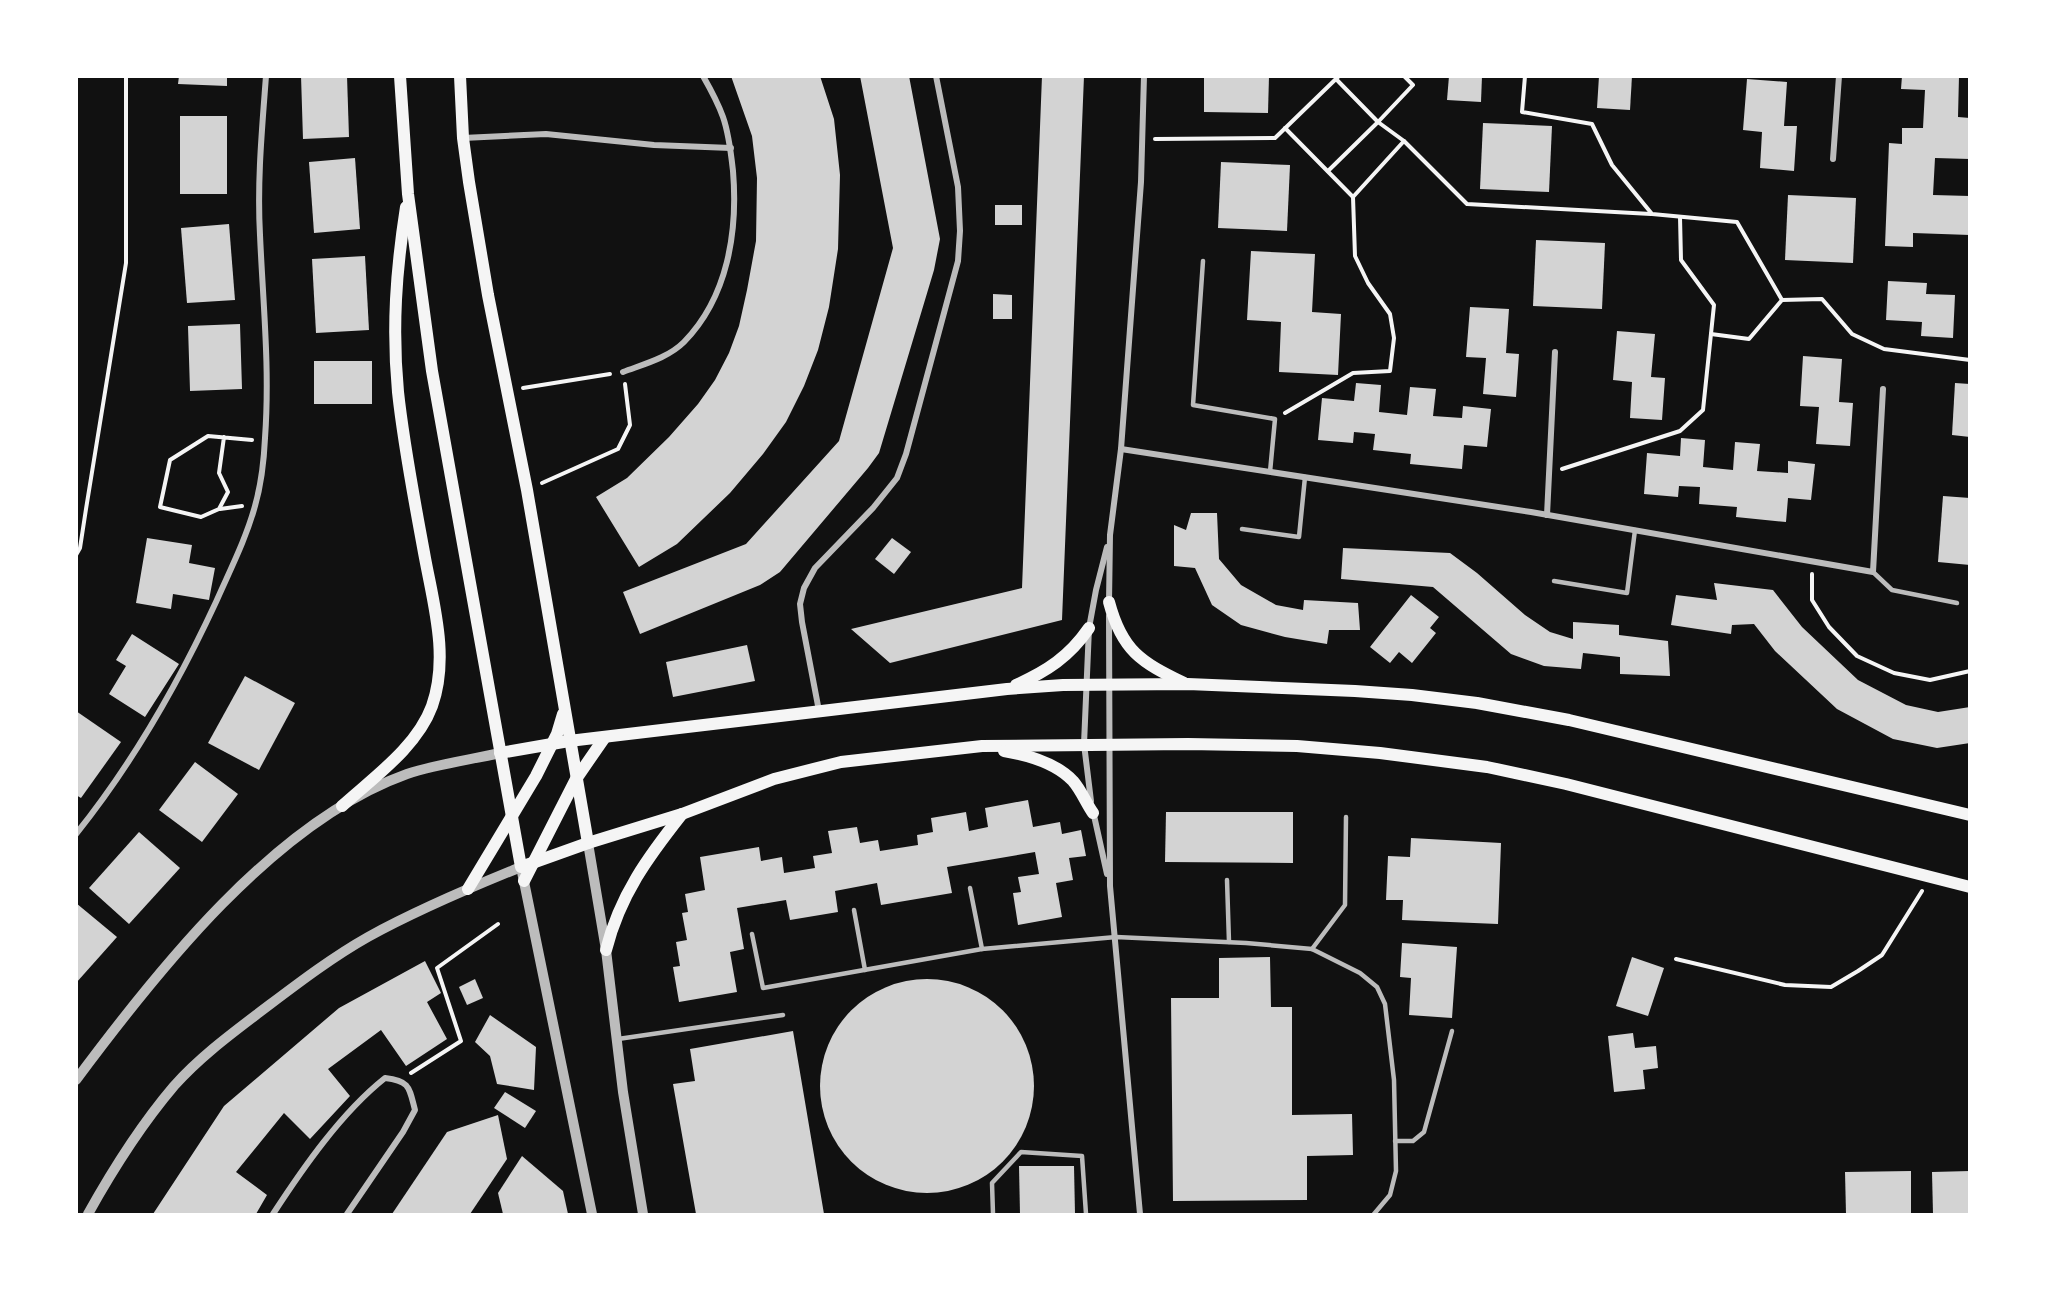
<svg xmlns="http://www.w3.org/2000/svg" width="2046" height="1291" font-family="Helvetica,sans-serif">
  <rect width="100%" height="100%" fill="#111"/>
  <g fill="#d3d3d3">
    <path d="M179,76h48v10l-49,-2z"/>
    <path d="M301,76h46l2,61 -46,2z"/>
    <path d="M731,76h89l14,43 6,56 -2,74 -9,58 -11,43 -14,36 -18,36 -23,32 -33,39 -53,51 -38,23 -43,-70 31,-19 42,-41 29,-33 17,-24 14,-27 10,-27 8,-36 9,-49 1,-63 -5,-42z"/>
    <path d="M860,76h49l31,163 -6,31 -55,183 -11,15 -88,104 -20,13 -120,49 -17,-42 123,-48 93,-103 54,-193z"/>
    <path d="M1042,76h42l-22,544 -172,43 -39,-34 171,-41z"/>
    <path d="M1204,76h65l-1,37 -64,-1z"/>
    <path d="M1449,76h33l-1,26 -34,-2z"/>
    <path d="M1599,76h33l-2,34 -33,-2z"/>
    <path d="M1902,76h57l-1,41 12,1v41l-35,-1 -2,37 37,1v39l-57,-2v14l-28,-1 4,-103 13,1v-16h21l2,-38 -24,-1z"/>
    <path d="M1747,79l40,3 -3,44h13l-3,45 -34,-3 2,-36 -19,-2z"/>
    <rect x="180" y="116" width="47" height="78"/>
    <path d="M1483,123l69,3 -3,66 -69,-3z"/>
    <path d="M355,158l5,71 -46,4 -5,-71z"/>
    <path d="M1221,162l69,3 -3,66 -69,-3z"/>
    <path d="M1788,195l68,3 -3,65 -68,-3z"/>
    <rect x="995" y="205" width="27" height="20"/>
    <path d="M229,224l6,76 -48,3 -6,-75z"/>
    <path d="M1536,240l69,3 -3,66 -69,-3z"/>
    <path d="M1251,251l64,3 -3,58 29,2 -3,61 -59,-3 2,-50 -34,-2z"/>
    <path d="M365,256l4,74 -53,3 -4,-74z"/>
    <path d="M1888,281l39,2 -1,11 29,1 -2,43 -32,-2 1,-14 -36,-2z"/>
    <path d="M993,294l19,1v24h-19z"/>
    <path d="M1470,307l39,2 -3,44 13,1 -3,43 -33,-3 3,-36 -20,-1z"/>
    <path d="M240,324l2,65 -52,2 -2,-65z"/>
    <path d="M1617,331l38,3 -4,43 14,1 -3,42 -32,-2 2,-36 -19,-2z"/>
    <path d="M1803,356l39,3 -3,43 14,1 -3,43 -34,-2 3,-37 -19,-1z"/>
    <rect x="314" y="361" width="58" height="43"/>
    <path d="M1356,383l25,2 -2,27 28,3 3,-28 26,2 -3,27 29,2 1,-12 28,3 -4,38 -23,-2 -2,24 -52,-5 1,-10 -38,-4 2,-16 -21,-2 -1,11 -35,-3 4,-42 32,3z"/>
    <path d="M1955,383l15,1v53l-18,-2z"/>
    <path d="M1681,438l24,2 -2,27 30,3 2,-28 25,2 -3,27 31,2v-12l27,3 -4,36 -23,-2 -2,24 -50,-5 1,-10 -38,-3 1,-17 -21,-1 -1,11 -34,-3 3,-41 33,3z"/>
    <path d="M1943,496l27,2v67l-32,-3z"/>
    <path d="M1191,513h26l2,46 22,26 35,20 27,5 1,-10 54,3 2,27h-31l-2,14 -42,-7 -44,-12 -29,-20 -17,-37 -21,-2v-41l12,5z"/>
    <path d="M147,538l45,7 -3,18 26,5 -6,32 -36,-6 -2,15 -35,-6z"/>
    <path d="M892,538l19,14 -17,22 -19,-15z"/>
    <path d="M1343,548l107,5 27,20 48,42 25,17 23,7v-17l46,3v10l49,6 2,35 -50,-2v-17l-37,-4 -2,16 -37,-3 -33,-12 -78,-67 -92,-8z"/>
    <path d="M1714,583l59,7 29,37 56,53 48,25 32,7 32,-5v36l-33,5 -44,-9 -56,-30 -62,-58 -21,-27 -22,1 -1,9 -60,-9 5,-30 41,5z"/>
    <path d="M1411,595l28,22 -9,11 6,5 -24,30 -13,-11 -9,11 -20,-16z"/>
    <path d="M132,634l47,30 -34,53 -36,-23 17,-28 -10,-6z"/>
    <path d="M747,645l8,36 -82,16 -7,-35z"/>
    <path d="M245,676l50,27 -36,67 -51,-27z"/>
    <path d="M76,711l45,31 -40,56 -5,-3z"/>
    <path d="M195,762l43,32 -36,48 -43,-32z"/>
    <path d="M1028,800l5,27 27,-5 2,12 19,-4 5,26 -17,2 4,22 -17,3 6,34 -44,8 -5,-32 8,-1 -3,-15 21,-3 -4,-22 -88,15 5,26 -71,12 -4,-22 -42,8 3,21 -48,8 -4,-20 -49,8 7,41 -14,3 7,40 -58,10 -6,-35 7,-1 -4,-24 11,-2 -5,-27 6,-1 -3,-18 20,-4 -5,-33 59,-10 2,14 21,-4 2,16 31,-5 -2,-12 19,-3 -4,-22 29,-4 3,16 18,-3 2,11 38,-6 -1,-10 16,-3 -2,-14 35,-6 3,19 19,-4 -3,-19z"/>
    <path d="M1166,812h127v51l-128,-1z"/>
    <path d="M139,832l41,36 -51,56 -40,-36z"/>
    <path d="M1411,838l90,5 -3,81 -96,-4 1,-20h-17l2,-44 22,1z"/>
    <path d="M76,903l41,34 -41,46z"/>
    <path d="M1402,943l55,4 -5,71 -43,-3 2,-37 -11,-1z"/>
    <path d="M1270,957l1,50h21v108l60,-1 1,41 -46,1v44l-134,1 -2,-203h48v-40z"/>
    <path d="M1632,957l32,11 -16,48 -32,-10z"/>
    <path d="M425,961l16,32 -14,9 20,37 -41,27 -25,-36 -53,39 22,27 -40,43 -26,-26 -48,59 31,23 -11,19h-103l71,-108 115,-98z"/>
    <path d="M475,979l8,19 -16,7 -8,-18z"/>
    <circle cx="927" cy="1086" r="107"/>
    <path d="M490,1015l46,32 -2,43 -37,-6 -7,-28 -15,-14z"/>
    <path d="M793,1031l31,183h-128l-23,-130 22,-3 -5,-32z"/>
    <path d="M1633,1033l2,15 21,-2 2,22 -15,2 2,19 -31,3 -6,-56z"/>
    <path d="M505,1092l31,19 -11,17 -31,-20z"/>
    <path d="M498,1115l9,44 -37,55h-78l55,-82z"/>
    <path d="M522,1156l41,35 5,23h-65l-5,-21z"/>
    <path d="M1019,1166h55l1,48h-55z"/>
    <path d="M1911,1171v43h-65l-1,-42z"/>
    <path d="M1970,1171v43h-37l-1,-42z"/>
  </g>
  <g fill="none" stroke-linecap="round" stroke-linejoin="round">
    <g stroke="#f5f5f5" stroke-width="4">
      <path d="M1404,76l9,9 -35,37 26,19 63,63 184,10"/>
      <path d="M1525,76l-3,36 70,12 20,41 40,49 85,8 45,78 40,-1 30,35 32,15 86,11"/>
      <path d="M1155,139l120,-1 64,-62"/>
      <path d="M1328,171l50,-49 -42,-43"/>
      <path d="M1353,197l51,-56"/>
      <path d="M1711,334l38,5 33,-39"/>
      <path d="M523,388l87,-14"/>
      <path d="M1285,413l68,-40 37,-2 4,-33 -4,-24 -22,-31 -13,-27 -2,-59 -68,-69"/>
      <path d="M224,437l-5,36 9,19 -9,17 -18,8 -41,-10 10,-47 38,-24 44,4"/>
      <path d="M1562,469l118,-38 23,-21 11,-105 -33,-45 -1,-43"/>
      <path d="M542,483l76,-34 12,-24 -5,-41"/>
      <path d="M220,509l22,-3"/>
      <path d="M76,555l4,-7 6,-39 40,-246v-187"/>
      <path d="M1812,574v26l17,27 28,29 37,17 36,7 40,-9"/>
      <path d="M1676,959l109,26 46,2 27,-16 24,-16 40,-64"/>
      <path d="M411,1073l50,-32 -24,-73 61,-44"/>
    </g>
    <g stroke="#bcbcbc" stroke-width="4.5">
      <path d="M1203,261l-10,144 82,14 -5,53"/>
      <path d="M1242,529l57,8 6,-60"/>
      <path d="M1873,572l19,18 65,13"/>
      <path d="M1554,581l73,12 8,-63"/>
      <path d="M1227,880l2,62"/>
      <path d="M970,888l12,61"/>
      <path d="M854,910l11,60"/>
      <path d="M752,934l11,54 219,-39 134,-12 130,6 66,6 48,24 17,14 8,17 9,76 2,91 -6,24 -16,19"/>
      <path d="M1312,949l33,-44 1,-88"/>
      <path d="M618,1039l165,-24"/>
      <path d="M1395,1141h18l11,-9 28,-101"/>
      <path d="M993,1214l-1,-31 29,-31 61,4 4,58"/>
    </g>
    <g stroke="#bcbcbc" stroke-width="6">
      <path d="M463,138l83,-4 108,11 77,3"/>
      <path d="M1833,159l6,-83"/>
      <path d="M623,372c21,-8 45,-14 61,-30 44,-45 54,-111 49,-171 -2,-18 -4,-37 -10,-54 -5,-14 -12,-27 -20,-41"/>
      <path d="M1121,449l410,63 342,60 10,-183"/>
      <path d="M1547,515l8,-163"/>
      <path d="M1109,602l1,-67 11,-86 20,-267 3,-106"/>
      <path d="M1109,616l1,270 30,328"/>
      <path d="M819,711l-17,-89 -2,-18 4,-16 11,-20 58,-60 24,-30 9,-24 52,-193 2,-30 -2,-44 -22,-111"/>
      <path d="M1091,801l-7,-57 5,-116 7,-38 11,-43"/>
      <path d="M1093,811l14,63"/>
      <path d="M76,834c57,-71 102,-150 140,-232 14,-32 30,-63 39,-96 6,-21 9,-46 10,-68 5,-70 -2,-134 -5,-203 -3,-53 2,-106 6,-159"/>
      <path d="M273,1214c30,-46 68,-101 112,-136 25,3 24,9 30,32l-12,22 -56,82"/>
    </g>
    <g stroke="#bcbcbc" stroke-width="10">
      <path d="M588,843l18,107 17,142 20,122"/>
      <path d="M76,1080c81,-109 199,-259 331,-306 30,-10 62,-14 93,-21"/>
      <path d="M88,1214c25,-45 52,-88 86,-128 24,-27 53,-49 82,-71 36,-27 73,-56 112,-78 49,-27 101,-49 153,-70l71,347"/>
    </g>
    <g stroke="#f5f5f5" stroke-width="12">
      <path d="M400,76l8,118 24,177 89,496 67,-24 94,-29 92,-35 67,-17 141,-16 206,-2 109,2 83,7 107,14 79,17 404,103"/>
      <path d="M460,76l3,62 6,44 19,113 39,195 61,353"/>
      <path d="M1109,602c13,49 32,60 75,81"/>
      <path d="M1016,685c31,-14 53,-28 73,-57"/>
      <path d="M1004,751c24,4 52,12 69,30 8,9 13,22 20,32"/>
      <path d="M500,753l69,-12 438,-52 56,-4 125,-1 167,7 57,4 65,8 92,17 401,95"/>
      <path d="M342,806c32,-29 75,-59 90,-100 17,-48 2,-100 -7,-148 -10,-55 -21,-110 -27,-166 -6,-64 -2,-121 8,-185"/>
      <path d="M524,881l52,-102 29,-42"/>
      <path d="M468,889l68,-113 21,-42 6,-20"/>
      <path d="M606,950c14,-55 42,-93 76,-136"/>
    </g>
  </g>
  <rect width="2046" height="1291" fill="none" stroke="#ffffff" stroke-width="156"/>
</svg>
